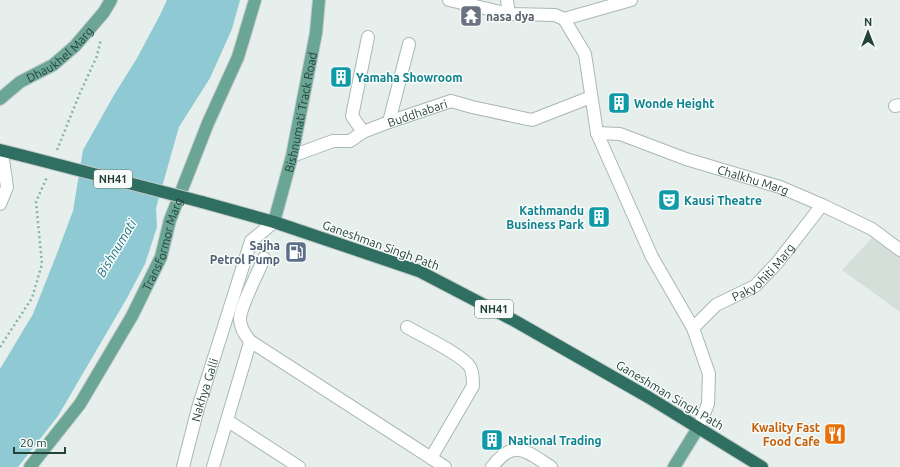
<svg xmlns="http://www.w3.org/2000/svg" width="900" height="467" font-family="Ubuntu,sans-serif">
  <rect width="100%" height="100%" fill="#e6efeb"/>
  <path fill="#d4dfda" d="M872,238l28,18v56l-58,-42z"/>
  <path fill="#8ec9d4" d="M167,0h73l-8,29 -22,49 -31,49 -23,81 1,19 -12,37 -18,34 -69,118 -40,51h-18v-98l33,-55 23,-58 17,-45 10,-61 31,-55 23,-37 23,-43z"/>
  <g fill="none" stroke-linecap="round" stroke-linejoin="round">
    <g stroke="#a8b8b2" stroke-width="14">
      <g id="minor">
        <path d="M449,0l60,14"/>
        <path d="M507,0l2,14 46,1 9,4 67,-19"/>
        <path d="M564,19l21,35 12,79 55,124 41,71 16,46 -1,30 -10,24"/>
        <path d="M895,106l5,-1"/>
        <path d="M389,122l20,-78"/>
        <path d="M363,132l-11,-16 16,-79"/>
        <path id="s1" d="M597,133l23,1 66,25 94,28 42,18 50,24 28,21"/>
        <path id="s2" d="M292,156l41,-15h17l13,-9 26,-10 62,-21 21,6 60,13 59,-23"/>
        <path d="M0,158l3,2 4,27 -7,17"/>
        <path d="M407,327c15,9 56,28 63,40 3,5 3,13 3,19l-42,72"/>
        <path id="s3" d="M693,328l23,-23 39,-19 22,-23 45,-58"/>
        <path d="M250,341l195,126"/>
        <path d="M228,421l71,46"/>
        <path id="s4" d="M183,467l15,-59 53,-167 23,-19"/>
        <path d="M213,467l36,-121 1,-5c-5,-6 -10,-14 -10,-22 0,-12 19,-48 24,-61"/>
        <path d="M492,467c22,-29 34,-16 59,0"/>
      </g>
    </g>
    <g stroke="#c2cac8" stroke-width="14">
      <g id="major">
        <path id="s5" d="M0,99l20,-17 33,-17 22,-19 29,-34 7,-12"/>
        <path id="s6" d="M274,222l18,-66 24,-123 3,-33"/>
        <path id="s7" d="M30,467l50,-63 52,-88 29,-59 9,-37 38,-97 30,-66 17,-57"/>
        <path d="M674,467l24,-39"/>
      </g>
    </g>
    <g stroke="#c2cac8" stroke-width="14">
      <g id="highway">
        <path d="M0,150l24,6"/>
        <path d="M202,202l72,20 145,49 96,50 133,76 114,70"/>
      </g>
    </g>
    <g stroke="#86b3a5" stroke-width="2.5" stroke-dasharray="2 3" stroke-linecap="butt">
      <path d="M57,150l23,-57 17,-37 4,-17"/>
      <path d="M0,347l32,-49 10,-34 -6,-62 11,-25"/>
    </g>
    <use href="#minor" stroke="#fff" stroke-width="12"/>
    <use href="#major" stroke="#6aa596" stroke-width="12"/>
    <use href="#highway" stroke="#2f6f62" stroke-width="12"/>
    <g stroke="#c2cac8" stroke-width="14" stroke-linecap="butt">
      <path id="highway-bridge" d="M24,156l178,46"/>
    </g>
    <use href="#highway-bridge" stroke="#2f6f62" stroke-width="12"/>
  </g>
  <defs>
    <g id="temple-square" transform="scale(1.15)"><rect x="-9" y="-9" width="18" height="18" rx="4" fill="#6b7280" stroke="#f7fbf9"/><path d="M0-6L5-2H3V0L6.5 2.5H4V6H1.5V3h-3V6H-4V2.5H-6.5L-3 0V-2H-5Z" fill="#fff"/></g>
    <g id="building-square" transform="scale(1.15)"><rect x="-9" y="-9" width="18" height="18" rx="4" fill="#0f9aa8" stroke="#f7fbf9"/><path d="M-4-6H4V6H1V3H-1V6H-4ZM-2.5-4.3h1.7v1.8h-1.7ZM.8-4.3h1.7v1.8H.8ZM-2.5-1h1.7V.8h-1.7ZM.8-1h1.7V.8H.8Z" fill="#fff"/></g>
    <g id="theatre-square" transform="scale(1.15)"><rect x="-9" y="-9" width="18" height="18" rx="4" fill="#0f9aa8" stroke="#f7fbf9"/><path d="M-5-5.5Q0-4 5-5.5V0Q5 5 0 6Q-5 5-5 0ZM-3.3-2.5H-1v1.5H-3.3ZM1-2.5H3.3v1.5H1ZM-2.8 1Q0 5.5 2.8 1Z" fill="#fff"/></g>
    <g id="fuel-square" transform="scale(1.15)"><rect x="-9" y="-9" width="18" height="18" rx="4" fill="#5c6f8a" stroke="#f7fbf9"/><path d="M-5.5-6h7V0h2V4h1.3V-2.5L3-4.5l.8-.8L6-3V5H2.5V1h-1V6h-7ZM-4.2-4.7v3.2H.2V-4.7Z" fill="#fff"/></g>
    <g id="restaurant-square" transform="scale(1.15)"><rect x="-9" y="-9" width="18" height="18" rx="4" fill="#e8710a" stroke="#f7fbf9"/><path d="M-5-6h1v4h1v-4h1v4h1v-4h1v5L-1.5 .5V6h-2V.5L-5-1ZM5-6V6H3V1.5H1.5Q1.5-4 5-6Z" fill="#fff"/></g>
  </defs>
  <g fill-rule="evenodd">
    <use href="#temple-square" x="471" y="16"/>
    <use href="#building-square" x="341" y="77"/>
    <use href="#building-square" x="619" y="103"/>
    <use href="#theatre-square" x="669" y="200"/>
    <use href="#building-square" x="599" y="217"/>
    <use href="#fuel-square" x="296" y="252"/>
    <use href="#restaurant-square" x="835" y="434"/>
    <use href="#building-square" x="492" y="440"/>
  </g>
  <g text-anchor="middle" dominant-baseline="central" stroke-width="3" stroke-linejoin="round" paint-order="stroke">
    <g fill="#f7fbf9" stroke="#637a73" stroke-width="1">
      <rect x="94" y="170" width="38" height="18" rx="3"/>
      <rect x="475" y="300" width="38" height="18" rx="3"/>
    </g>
    <g font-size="11" font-weight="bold" fill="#24423a">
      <text x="113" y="179">NH41</text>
      <text x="494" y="309">NH41</text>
    </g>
    <g font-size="12" font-weight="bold" fill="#5b616d" stroke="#f7fbf9" text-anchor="start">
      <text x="486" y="16">nasa dya</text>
    </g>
    <g font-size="12" fill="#24423a" stroke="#f7fbf9">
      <text stroke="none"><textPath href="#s5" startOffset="75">Dhaukhel Marg</textPath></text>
      <text stroke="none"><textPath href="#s6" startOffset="113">Bishnumati Track Road</textPath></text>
      <text stroke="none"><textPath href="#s2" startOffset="134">Buddhabari</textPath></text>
      <text stroke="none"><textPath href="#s1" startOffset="164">Chalkhu Marg</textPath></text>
      <text stroke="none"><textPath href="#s7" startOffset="261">Transformor Marg</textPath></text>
      <text transform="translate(381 245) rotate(20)">Ganeshman Singh Path</text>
      <text stroke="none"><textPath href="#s3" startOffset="91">Pakyohiti Marg</textPath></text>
      <text stroke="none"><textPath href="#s4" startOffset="80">Nakhya Galli</textPath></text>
      <text transform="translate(670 395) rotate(31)">Ganeshman Singh Path</text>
    </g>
    <g font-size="12" font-weight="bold" fill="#0d838f" stroke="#f7fbf9" text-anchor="start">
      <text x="356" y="77">Yamaha Showroom</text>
      <text x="634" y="103">Wonde Height</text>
      <text x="684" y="200">Kausi Theatre</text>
      <text x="584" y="210" text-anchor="end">Kathmandu<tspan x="584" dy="14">Business Park</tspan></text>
      <text x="508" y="440">National Trading</text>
    </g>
    <g font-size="12" font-weight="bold" fill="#4e5e75" stroke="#f7fbf9" text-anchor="end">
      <text x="280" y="245">Sajha<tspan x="280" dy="14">Petrol Pump</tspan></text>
    </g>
    <g font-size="12" font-weight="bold" fill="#c56008" stroke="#f7fbf9" text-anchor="end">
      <text x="820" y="427">Kwality Fast<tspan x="820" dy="14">Food Cafe</tspan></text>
    </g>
    <g font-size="13" font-style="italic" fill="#1c6f80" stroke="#f7fbf9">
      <text transform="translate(116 248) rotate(-59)">Bishnumati</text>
    </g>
  </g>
  <g transform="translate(868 32)" stroke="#f7fbf9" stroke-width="3" paint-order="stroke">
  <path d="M0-3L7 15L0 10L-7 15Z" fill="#24423a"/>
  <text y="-6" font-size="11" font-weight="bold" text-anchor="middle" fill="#24423a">N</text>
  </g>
  <path d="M14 447v6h51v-6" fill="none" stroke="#24423a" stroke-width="2"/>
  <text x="20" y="447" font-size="12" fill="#24423a" stroke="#f7fbf9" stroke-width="3" paint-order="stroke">20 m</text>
</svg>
